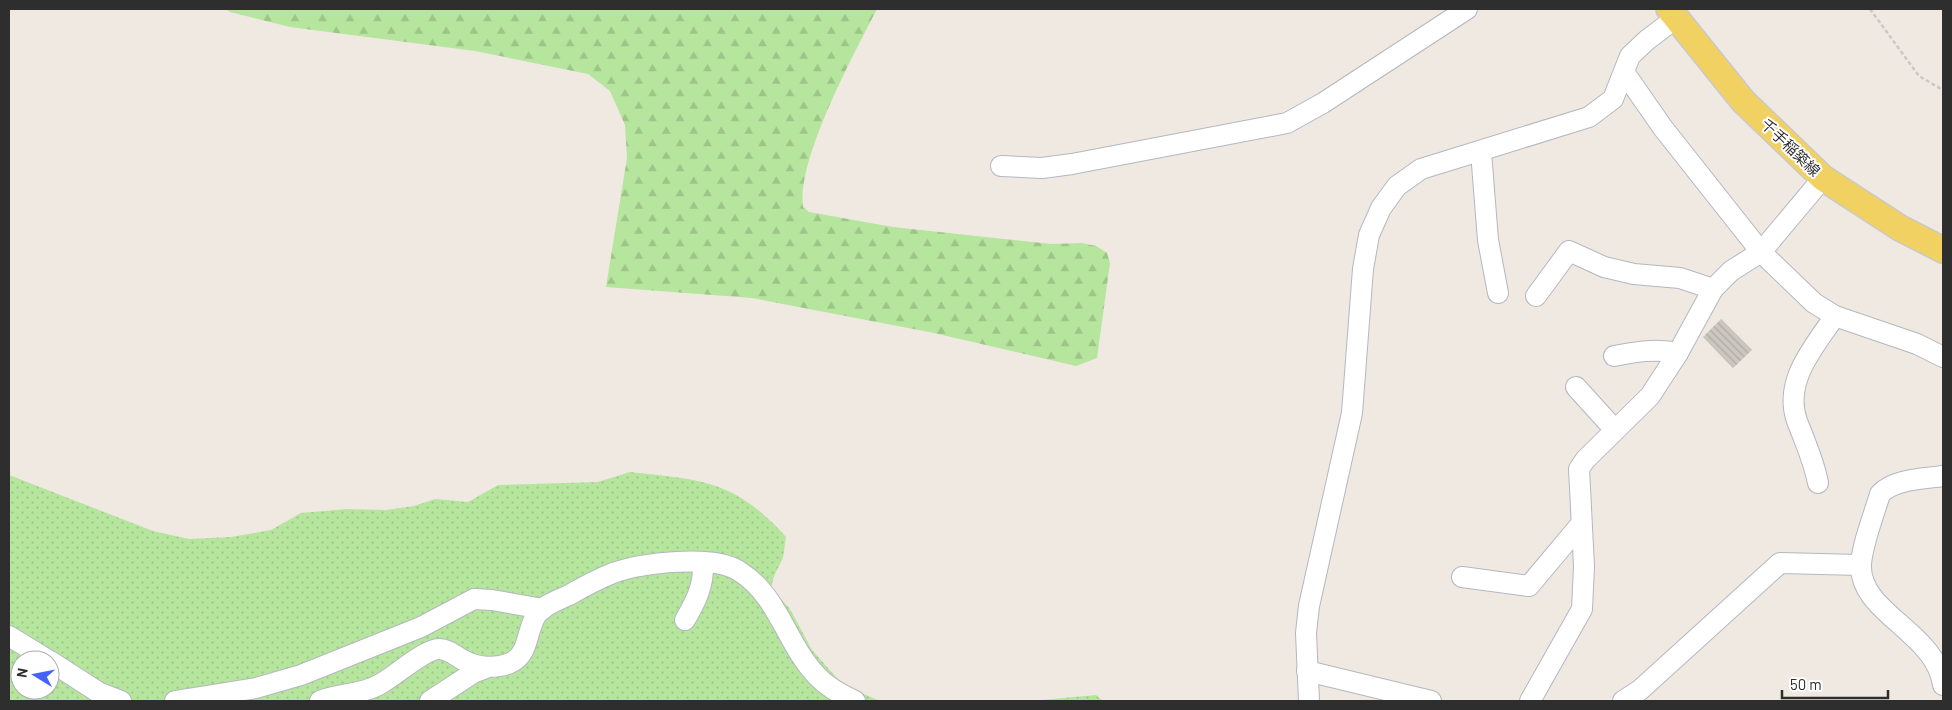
<svg xmlns="http://www.w3.org/2000/svg" width="1952" height="710" font-family="Barlow,'Noto Sans JP',sans-serif">
  <defs>
    <pattern id="grass-dots" width="8" height="8" patternUnits="userSpaceOnUse" patternTransform="scale(1.25)"><rect width="8" height="8" fill="#b6e59e"/><path d="M2 2h.1M6 6h.1" fill="none" stroke="#9dc588" stroke-width="1.8" stroke-linecap="round"/></pattern>
    <pattern id="forest-firs" width="22" height="20" patternUnits="userSpaceOnUse" patternTransform="scale(1.25)"><rect width="22" height="20" fill="#b6e59e"/><path d="M5 1l3.5 6h-7zM16 11l3.5 6h-7z" fill="#9dc588"/></pattern>
    <pattern id="building-back-hatch" width="6" height="6" patternUnits="userSpaceOnUse" patternTransform="scale(1.25)"><rect width="6" height="6" fill="#cbc7bf"/><path d="M-1 5l2 2M0 0l6 6M5-1l2 2" fill="none" stroke="#afaba4"/></pattern>
  </defs>
  <rect width="100%" height="100%" fill="#efe9e1"/>
  <g fill="url(#grass-dots)" fill-rule="evenodd">
    <path d="M630,472c72,8 105,8 156,65l-3,21 -9,18 -3,12 19,21 22,41 31,35 37,16h-871v-226l144,56 36,8 42,-2 40,-7 30,-17 46,-4 39,1 28,-4 21,-7 33,3 30,-17 100,-3zM20,660h30v30h-30z"/>
    <path d="M1096,695l7,6h-72z"/>
  </g>
  <path fill="url(#forest-firs)" d="M226,9h651c-23,45 -80,149 -74,198l6,5 84,15 158,17 31,-1 14,3 11,7 3,10 -13,95 -21,8 -142,-33 -182,-35 -146,-11 21,-129 -2,-33 -15,-34 -22,-17 -113,-23 -185,-24 -60,-15z"/>
  <path fill="url(#building-back-hatch)" d="M1721,319l31,31 -19,18 -30,-31z"/>
  <g fill="none" stroke-linecap="round" stroke-linejoin="round">
    <g stroke="#b4b7c1" stroke-width="22">
      <g id="minor">
        <path d="M1624,72l39,56 98,124 53,51 21,13 82,28 26,13"/>
        <path d="M1481,152l7,88 10,53"/>
        <path d="M1001,166l41,2 30,-4 215,-41 36,-20 144,-94"/>
        <path d="M1536,296l33,-45 35,16 30,7 46,4 33,11"/>
        <path d="M1614,356c21,-4 43,-8 64,-3"/>
        <path d="M1576,387l39,43"/>
        <path d="M1943,476c-20,3 -49,3 -63,18 -6,21 -18,50 -19,71 -2,48 75,67 82,120"/>
        <path d="M1818,483c-4,-22 -13,-41 -21,-62 -14,-40 17,-74 38,-105"/>
        <path d="M1462,577l67,9 52,-62"/>
        <path d="M685,620c11,-19 19,-34 18,-57"/>
        <path d="M9,636l39,24"/>
        <path d="M50,661l48,31 23,9"/>
        <path d="M1307,671l124,30"/>
        <path d="M175,701l81,-13 45,-13 120,-48 53,-28 18,1 51,9"/>
        <path d="M320,701c19,-8 43,-6 62,-18 14,-8 43,-34 57,-34 9,0 17,7 24,11 14,8 33,9 47,3 20,-8 16,-34 27,-49 7,-9 21,-14 32,-19 14,-8 29,-16 44,-22 28,-10 100,-19 126,-2 40,25 47,73 78,105 10,11 25,19 38,25"/>
        <path d="M430,701l43,-28 13,-5"/>
        <path d="M1309,701l-3,-68 3,-27 43,-193 11,-144 6,-34 12,-27 16,-22 24,-17 168,-52 24,-18 17,-43 17,-16 29,-22"/>
        <path d="M1530,701l52,-92 2,-43 -5,-97 6,-9 65,-64 28,-43 35,-64 18,-18 30,-19 62,-74"/>
        <path d="M1623,701l17,-11 140,-127 81,2"/>
      </g>
    </g>
    <g stroke="#c9c9c9" stroke-width="28">
      <path id="major" d="M1669,9l74,92 80,77 77,50 43,22"/>
    </g>
    <path stroke="#c9c9c9" stroke-width="2.5" stroke-dasharray="4 2.5" stroke-linecap="butt" d="M1870,9l49,67 24,14"/>
    <use href="#minor" stroke="#fff" stroke-width="20"/>
    <use href="#major" stroke="#f2d163" stroke-width="25"/>
  </g>
  <g text-anchor="middle" dominant-baseline="central" stroke-width="4" stroke-linejoin="round" paint-order="stroke">
    <g font-size="15" fill="#2e2e2e" stroke="#fff">
      <text transform="translate(1791 147) rotate(44)">千手稲築線</text>
    </g>
  </g>
  <rect width="1952" height="710" fill="none" stroke="#2e2e2e" stroke-width="20"/>
  <g transform="translate(35 675) rotate(280)"><circle r="24" fill="#ffffff" stroke="#ababab"/>
  <path d="M0-4L9 19L0 12L-9 19Z" fill="#4264fb"/>
  <text y="-8" font-size="14" font-weight="bold" text-anchor="middle" fill="#2e2e2e">N</text>
  </g>
  <path d="M1782 690v8h106v-8" fill="none" stroke="#2e2e2e" stroke-width="2.5"/>
  <text x="1790" y="690" font-size="15" fill="#2e2e2e" stroke="#ffffff" stroke-width="4" paint-order="stroke">50 m</text>
</svg>
